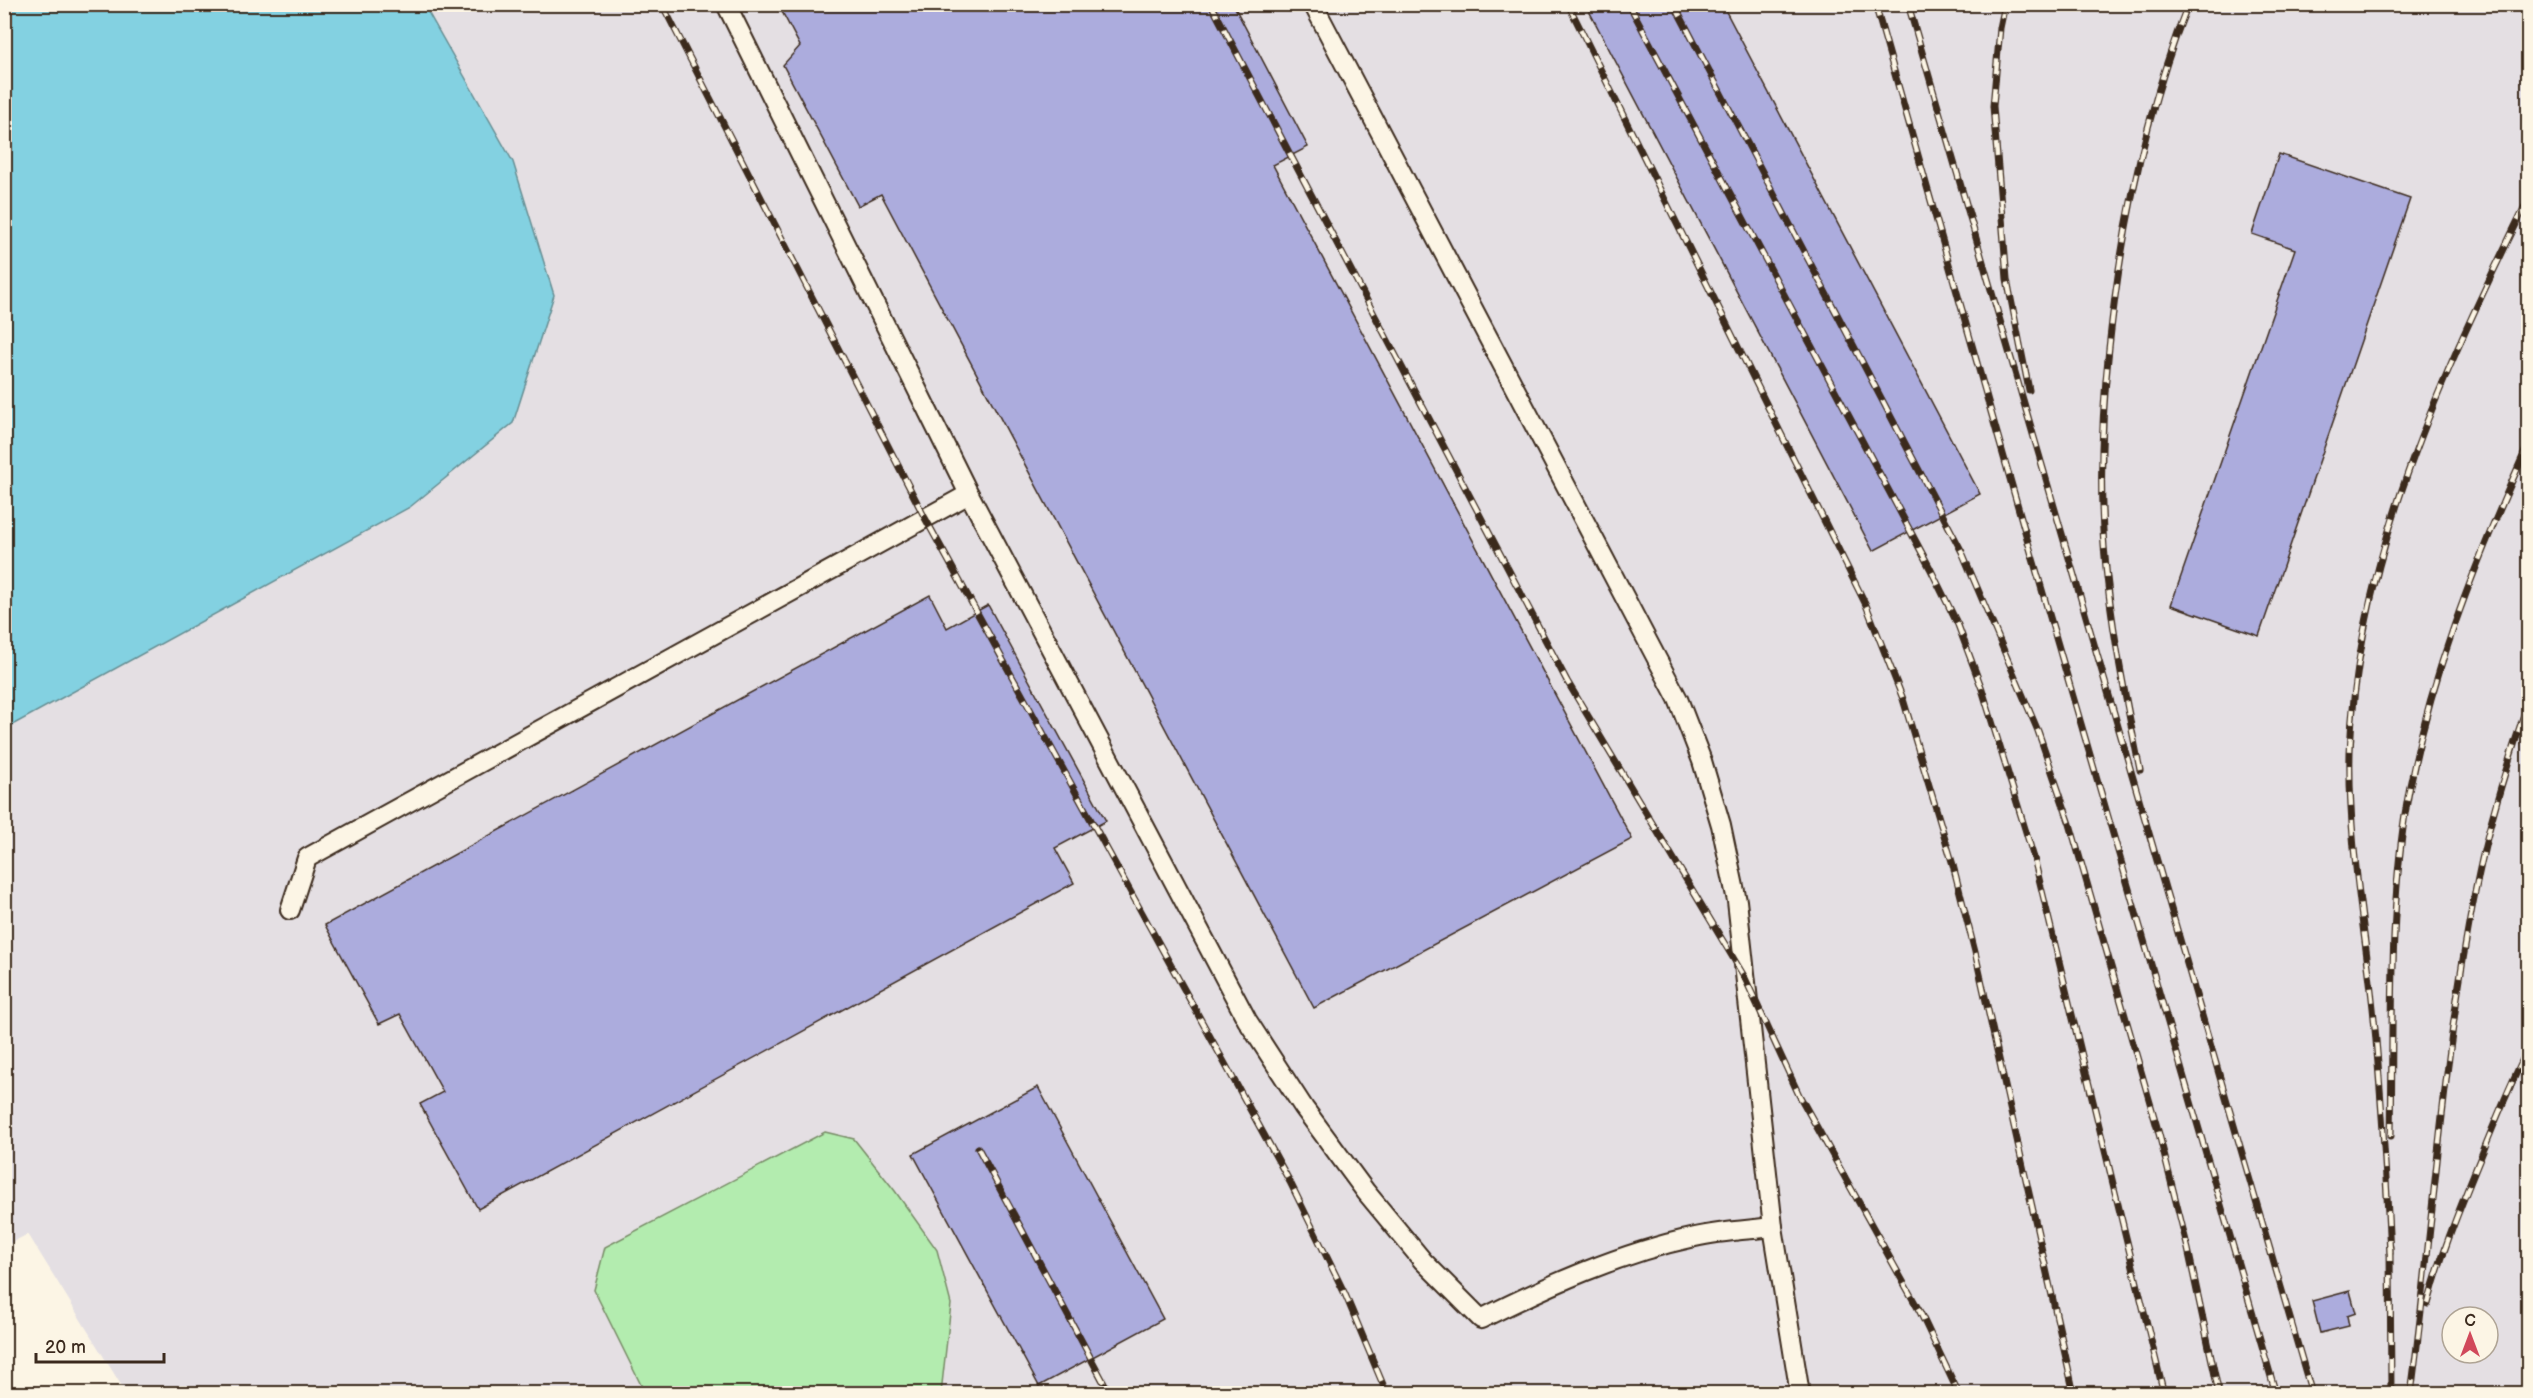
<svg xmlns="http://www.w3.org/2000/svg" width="2533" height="1398" font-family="'Balsamiq Sans',sans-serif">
  <rect width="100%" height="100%" fill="#fcf5e5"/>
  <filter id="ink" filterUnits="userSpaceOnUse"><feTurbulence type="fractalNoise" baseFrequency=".0167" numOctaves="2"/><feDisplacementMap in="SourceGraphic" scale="12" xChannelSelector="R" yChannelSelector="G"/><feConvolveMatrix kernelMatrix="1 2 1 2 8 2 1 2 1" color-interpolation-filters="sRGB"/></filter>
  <g filter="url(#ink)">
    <path fill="#e4dfe3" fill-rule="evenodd" d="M5,5h2523v1388h-2402l-98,-159 -23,12zM2452,1317h36v36h-36z"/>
    <path fill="#b3ecaf" stroke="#778b66" stroke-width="1.5" d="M825,1132l29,7 41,52 42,59 14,54 -10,89h-296l-51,-103 11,-43z"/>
    <path fill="#83d1e1" stroke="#668e93" stroke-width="1.5" d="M5,4l419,1 89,157 41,133 -41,128 -103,84 -405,222z"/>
    <g fill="#acacdd" stroke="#3b2a1e" stroke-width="1.5">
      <path d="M778,4h455l75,143 -35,18 359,674 -318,169 -433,-814 -23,12 -75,-141 17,-19z"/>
      <path d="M1592,4h130l258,490 -107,57 -286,-544z"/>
      <path d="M2279,154l131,45 -151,437 -88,-31 124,-356 -43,-15z"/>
      <path d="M930,595l17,33 41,-23 118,216 -51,27 19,35 -596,326 -58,-105 23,-12 -43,-78 -21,10 -54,-99z"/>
      <path d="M1038,1087l125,232 -124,67 -126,-232z"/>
      <path d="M2350,1291l6,22 -9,3 2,10 -29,7 -8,-32z"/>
    </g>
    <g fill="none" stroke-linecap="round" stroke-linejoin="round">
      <g stroke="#3b2a1e" stroke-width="22">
        <g id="service">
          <path d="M726,4l243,490"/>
          <path d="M1313,4l365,695 24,62 19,64 16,76 36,326 27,167"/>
          <path d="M290,910l17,-52 662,-364 278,526 57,88 62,84 57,69 58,58c68,-34 139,-66 214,-82 26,-6 53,-7 78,-10"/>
        </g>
      </g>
      <use href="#service" stroke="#fcf5e5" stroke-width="18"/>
      <g stroke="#3b2a1e" stroke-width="7">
        <g id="rail">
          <path d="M662,4l263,514 365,664 55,112 42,100"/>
          <path d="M1211,4l356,677 177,295 55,119 121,217 39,82"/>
          <path d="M1568,4l298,601 37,94 50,166 22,87 99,442"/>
          <path d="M1629,4l301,564 28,57 24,64 52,169 130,536"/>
          <path d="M1674,4l288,548 76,179 32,93 89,310 29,115 31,145"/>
          <path d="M1875,4l149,524 252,866"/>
          <path d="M1908,4l404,1390"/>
          <path d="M2005,4l-5,24 -7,78 14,173 22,111"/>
          <path d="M2140,770c-15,-74 -30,-148 -36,-224 -5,-66 -2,-132 5,-198 12,-117 36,-234 79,-344"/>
          <path d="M2391,1136c2,-107 -2,-216 14,-322 21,-130 70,-251 123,-369"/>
          <path d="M978,1148l132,246"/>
          <path d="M2390,1247l1,147"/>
          <path d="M2390,1253c-4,-82 -9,-164 -17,-245 -9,-85 -25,-170 -23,-256 7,-195 93,-380 178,-552"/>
          <path d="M2428,1304c12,-46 29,-89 47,-133 17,-41 33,-83 53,-122"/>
          <path d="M2411,1394c23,-174 32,-350 68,-521 12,-58 30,-115 49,-170"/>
        </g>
      </g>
      <use href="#rail" stroke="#fcf5e5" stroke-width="4.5" stroke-dasharray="14" stroke-linecap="butt"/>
    </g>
  </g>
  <rect width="2533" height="1398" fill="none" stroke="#fcf5e5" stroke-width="24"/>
  <rect x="12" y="12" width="2509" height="1374" fill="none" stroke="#3b2a1e" stroke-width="2" filter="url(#ink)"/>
  <g transform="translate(2470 1335)"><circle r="28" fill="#fcf5e5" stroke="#afa495" stroke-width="1.5"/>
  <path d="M0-4.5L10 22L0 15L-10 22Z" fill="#d1495b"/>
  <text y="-9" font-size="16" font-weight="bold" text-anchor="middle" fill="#3b2a1e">С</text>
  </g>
  <path d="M36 1353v9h128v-9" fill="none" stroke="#3b2a1e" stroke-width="3"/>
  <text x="45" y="1353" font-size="18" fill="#3b2a1e" stroke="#fcf5e5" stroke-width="4.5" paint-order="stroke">20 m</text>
</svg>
